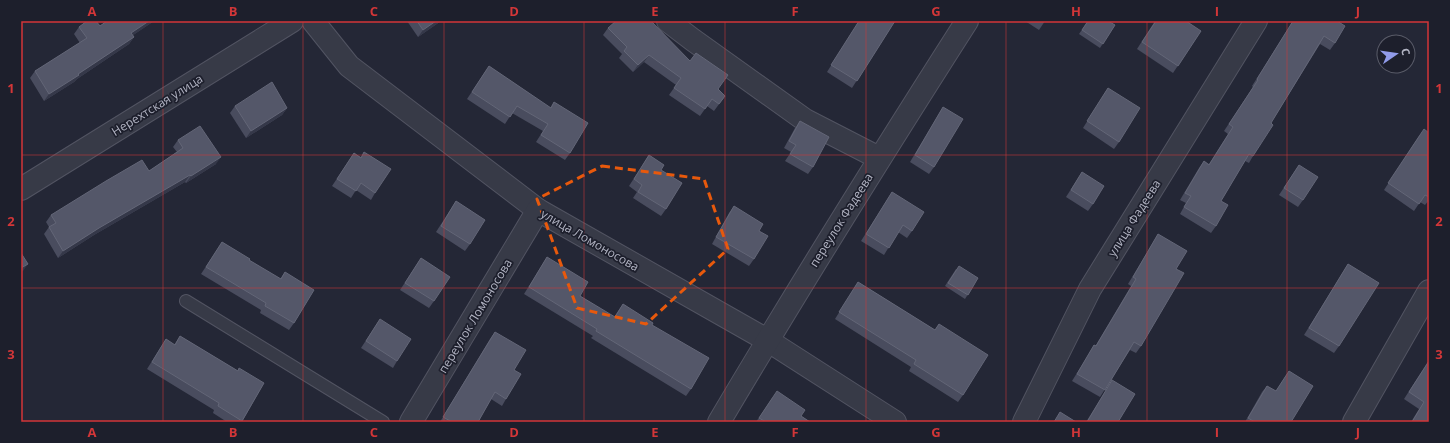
<svg xmlns="http://www.w3.org/2000/svg" width="1450" height="443" font-family="'Open Sans',sans-serif">
  <rect width="100%" height="100%" fill="#242736"/>
  <g fill="none" stroke-linecap="round" stroke-linejoin="round">
    <g stroke="#525462" stroke-width="14">
      <path id="service" d="M186,301l197,121"/>
    </g>
    <g stroke="#525462" stroke-width="24">
      <g id="minor">
        <path d="M313,21l36,45 189,144 229,130 128,82"/>
        <path d="M668,21l25,19 112,80 74,38"/>
        <path d="M21,189l271,-168"/>
        <path d="M411,422l127,-212"/>
        <path d="M719,422c80,-135 163,-268 248,-401"/>
        <path d="M1024,422l66,-133 166,-268"/>
        <path d="M1354,422l75,-131"/>
      </g>
    </g>
    <use href="#service" stroke="#373a47" stroke-width="12"/>
    <use href="#minor" stroke="#373a47" stroke-width="22"/>
  </g>
  <g fill="#494c5e">
    <path d="M107,21h47l-21,14 1,2 -5,7 -52,35 -3,3 -30,19 -14,-23 5,-7 45,-28 -6,-9 5,-7 21,-1z"/>
    <path d="M407,21h34l-23,16z"/>
    <path d="M859,21h36l-43,67 -25,-16z"/>
    <path d="M1025,21h20l-6,9z"/>
    <path d="M1088,21l27,4 -15,23 -21,-14z"/>
    <path d="M1155,21l46,10 -28,42 -36,-24z"/>
    <path d="M1292,21h45l-2,22 -5,7 -10,-6 -49,79 -18,33 -4,7 -4,-2 -24,40 -5,25 -5,7 -31,-19 6,-11 -6,-3 19,-32 5,-7 5,3 19,-30 -4,-3 29,-44 -1,-1 41,-65z"/>
    <path d="M608,28l117,68 -11,15 -7,-5 -7,10 -31,-21 7,-10 -32,-23 -11,10 -14,-14 3,-4 -19,-19z"/>
    <path d="M489,66l61,42 4,-6 16,51 -5,7 -29,-18 7,-11 -31,-18 -7,11 -38,-25z"/>
    <path d="M1108,88l11,54 -5,7 -31,-21z"/>
    <path d="M235,106l52,2 -5,7 -36,23 -16,-25z"/>
    <path d="M943,107l-9,60 -5,7 -19,-12z"/>
    <path d="M800,121l13,46 -5,7 -23,-13 6,-9 -7,-4 11,-20z"/>
    <path d="M1429,133v67l-4,5 -5,-3 -6,9 -30,-21 35,-54z"/>
    <path d="M178,140l38,24 -30,19 -1,-1 -91,53 -36,23 -14,-24 5,-7 -3,-5 5,-7 98,-44 28,-19 -4,-5z"/>
    <path d="M364,152l11,41 -4,7 -15,-10 -5,8 -19,-12 22,-33 7,4z"/>
    <path d="M649,155l12,15 5,39 -5,7 -28,-18 4,-6 -8,-6z"/>
    <path d="M1299,165l4,35 -5,7 -19,-12z"/>
    <path d="M1082,172l11,32 -5,7 -22,-14z"/>
    <path d="M892,192l20,39 -5,7 -9,-6 -14,23 -23,-14z"/>
    <path d="M456,201l14,43 -5,7 -29,-19z"/>
    <path d="M734,206l25,25 -5,28 -5,7 -37,-22 17,-31z"/>
    <path d="M1158,234l18,35 -35,77 -5,7 -6,-3 -30,47 -28,-16 18,-29 4,-7h2l35,-59 -3,-2 26,-43z"/>
    <path d="M222,242l27,18 31,19 5,-7 9,51 -5,7 -29,-17 1,-3 -60,-36z"/>
    <path d="M547,257l33,39 34,21 9,-13 29,21 39,64 -5,7 -95,-58 2,-2 -69,-42z"/>
    <path d="M421,258l13,43 -5,7 -29,-18z"/>
    <path d="M1348,264l-9,82 -5,7 -30,-18z"/>
    <path d="M956,269l22,9 -13,21 -20,-13z"/>
    <path d="M858,282l77,48 4,-6 24,71 -5,7 -49,-31 2,-4 -76,-48z"/>
    <path d="M380,319l17,42 -4,7 -32,-20z"/>
    <path d="M495,332l19,38 -8,29 -4,7 -11,-7 -13,23h-38l50,-83z"/>
    <path d="M180,336l58,35 26,12 -22,39h-15l-14,-9 1,-3 -67,-41 19,-30 8,6z"/>
    <path d="M1429,360v62h-18l8,-13 -15,-10z"/>
    <path d="M1289,371l2,51h-46l17,-30 5,-6 9,5z"/>
    <path d="M1112,380l6,42h-32l22,-35z"/>
    <path d="M772,398l29,18 9,6h-54z"/>
  </g>
  <g fill="#353849">
    <path d="M149,21h5l-28,19 5,-7z"/>
    <path d="M436,21h5l-23,16 5,-7z"/>
    <path d="M134,37l-5,7 -52,35 -3,3 -30,19 5,-7z"/>
    <path d="M649,55l-5,7 -11,10 5,-7z"/>
    <path d="M287,108l-5,7 -36,23 5,-7z"/>
    <path d="M221,157l-5,7 -30,19 5,-7z"/>
    <path d="M190,175l-5,7 -91,53 -36,23 5,-7 36,-23z"/>
    <path d="M28,264l-5,7 -2,1v-4z"/>
  </g>
  <g fill="#545769" stroke="#636677">
    <path d="M87,21h9l4,5 7,-5h42l-18,12 3,4 -56,37 1,1 -30,19 -14,-23 52,-33 -8,-11z"/>
    <path d="M417,21h19l-13,9z"/>
    <path d="M616,21h35l39,40 6,-8 32,22 -10,14 7,7 -6,8 -7,-5 -7,10 -31,-21 7,-10 -32,-23 -11,10 -14,-14 3,-4 -19,-19z"/>
    <path d="M859,21h36l-38,60 -26,-16z"/>
    <path d="M1088,21h20l7,4 -12,19 -21,-14z"/>
    <path d="M1156,21h30l15,10 -23,35 -36,-24z"/>
    <path d="M1293,21h44l8,5 -10,17 -11,-7 -53,87 2,2 -20,31 -4,-2 -28,47 7,4 -12,21 -32,-19 7,-11 -6,-3 19,-32 5,4 24,-38 -4,-3 29,-44 -1,-1z"/>
    <path d="M489,66l62,42 3,-6 34,21 -18,30 -29,-18 7,-11 -31,-18 -7,11 -38,-25z"/>
    <path d="M272,82l15,26 -36,23 -16,-25z"/>
    <path d="M1108,88l32,20 -21,34 -32,-21z"/>
    <path d="M943,107l20,12 -29,48 -19,-12z"/>
    <path d="M800,121l29,16 -16,30 -23,-13 6,-9 -7,-4z"/>
    <path d="M200,126l21,31 -30,19 -1,-1 -91,53 -36,23 -14,-24 7,-4 -5,-8 55,-34 36,-21 7,11 34,-23 -5,-8z"/>
    <path d="M1424,129l5,4v64l-4,-2 -6,9 -31,-21z"/>
    <path d="M364,152l27,17 -16,24 -14,-10 -5,8 -19,-12 17,-26 7,5z"/>
    <path d="M649,155l15,10 -3,5 21,13 -16,26 -28,-17 4,-7 -8,-6z"/>
    <path d="M1299,165l19,12 -15,23 -19,-12z"/>
    <path d="M1082,172l22,14 -11,18 -22,-14z"/>
    <path d="M892,192l32,20 -12,19 -9,-6 -14,23 -23,-14z"/>
    <path d="M456,201l29,19 -15,24 -29,-18z"/>
    <path d="M734,206l29,18 -4,7 9,5 -14,23 -38,-22z"/>
    <path d="M1158,234l29,17 -11,18 8,4 -43,73 -7,-4 -29,48 -28,-16 17,-29 2,1 40,-67 -3,-2z"/>
    <path d="M222,242l28,17 -1,1 32,19 4,-7 29,18 -20,33 -29,-17 1,-3 -60,-36z"/>
    <path d="M21,253l7,11 -7,4z"/>
    <path d="M547,257l41,25 -8,14 35,21 8,-13 30,19 -1,2 57,33 -18,31 -95,-58 1,-2 -68,-42z"/>
    <path d="M421,258l29,19 -16,24 -29,-18z"/>
    <path d="M1348,264l31,19 -40,63 -30,-18z"/>
    <path d="M959,266l19,12 -10,17 -20,-12z"/>
    <path d="M858,282l77,48 4,-6 49,31 -25,40 -49,-31 2,-4 -77,-48z"/>
    <path d="M380,319l31,20 -14,22 -31,-20z"/>
    <path d="M495,332l31,18 -12,20 7,4 -15,25 -11,-7 -17,30h-26l-9,-5z"/>
    <path d="M180,336l58,35 1,-3 25,15 -22,38 -24,-15 1,-3 -67,-41 14,-23 9,6z"/>
    <path d="M1429,361v61h-17l12,-20 -15,-10z"/>
    <path d="M1289,371l24,15 -22,36h-36l-7,-4 19,-32 9,5z"/>
    <path d="M1112,380l23,14 -17,28h-31z"/>
    <path d="M777,391l28,19 -4,6 9,6h-44l-7,-4z"/>
    <path d="M1060,412l16,10h-22z"/>
  </g>
  <path fill="none" stroke="#e8590c" stroke-width="3" stroke-dasharray="8 5" stroke-linejoin="round" d="M602,166l102,13 24,70 -82,75 -69,-16 -40,-109z"/>
  <path fill="none" stroke="#d23638" stroke-width="1" stroke-opacity="0.55" d="M163,21v401M303,21v401M444,21v401M584,21v401M725,21v401M866,21v401M1006,21v401M1147,21v401M1287,21v401M21,155h1408M21,288h1408"/>
  <g text-anchor="middle" dominant-baseline="central" stroke-width="3.5" stroke-linejoin="round" paint-order="stroke">
    <g font-size="12" fill="#b2b4c3" stroke="#1d1f2c">
      <text transform="translate(157 105) rotate(-32)">Нерехтская улица</text>
      <text transform="translate(1134 218) rotate(-58)">улица Фадеева</text>
      <text transform="translate(841 220) rotate(-58)">переулок Фадеева</text>
      <text transform="translate(590 240) rotate(30)">улица Ломоносова</text>
      <text transform="translate(475 316) rotate(-59)">переулок Ломоносова</text>
    </g>
  </g>
  <rect width="1450" height="443" fill="none" stroke="#1d1f2c" stroke-width="44"/>
  <g transform="translate(1396 54) rotate(77)"><circle r="19" fill="#1d1f2c" stroke="#595b68"/>
  <path d="M0-3L7 15L0 10L-7 15Z" fill="#919bea"/>
  <text y="-6" font-size="11" font-weight="bold" text-anchor="middle" fill="#b2b4c3">С</text>
  </g>
  <rect x="22" y="22" width="1406" height="399" fill="none" stroke="#d23638" stroke-width="1.5"/>
  <g font-size="13" text-anchor="middle" font-weight="bold" fill="#d23638">
    <text x="92" y="16">A</text>
    <text x="233" y="16">B</text>
    <text x="374" y="16">C</text>
    <text x="514" y="16">D</text>
    <text x="655" y="16">E</text>
    <text x="795" y="16">F</text>
    <text x="936" y="16">G</text>
    <text x="1076" y="16">H</text>
    <text x="1217" y="16">I</text>
    <text x="1358" y="16">J</text>
    <text x="11" y="93">1</text>
    <text x="1439" y="93">1</text>
    <text x="11" y="226">2</text>
    <text x="1439" y="226">2</text>
    <text x="11" y="359">3</text>
    <text x="1439" y="359">3</text>
    <text x="92" y="437">A</text>
    <text x="233" y="437">B</text>
    <text x="374" y="437">C</text>
    <text x="514" y="437">D</text>
    <text x="655" y="437">E</text>
    <text x="795" y="437">F</text>
    <text x="936" y="437">G</text>
    <text x="1076" y="437">H</text>
    <text x="1217" y="437">I</text>
    <text x="1358" y="437">J</text>
  </g>
</svg>
